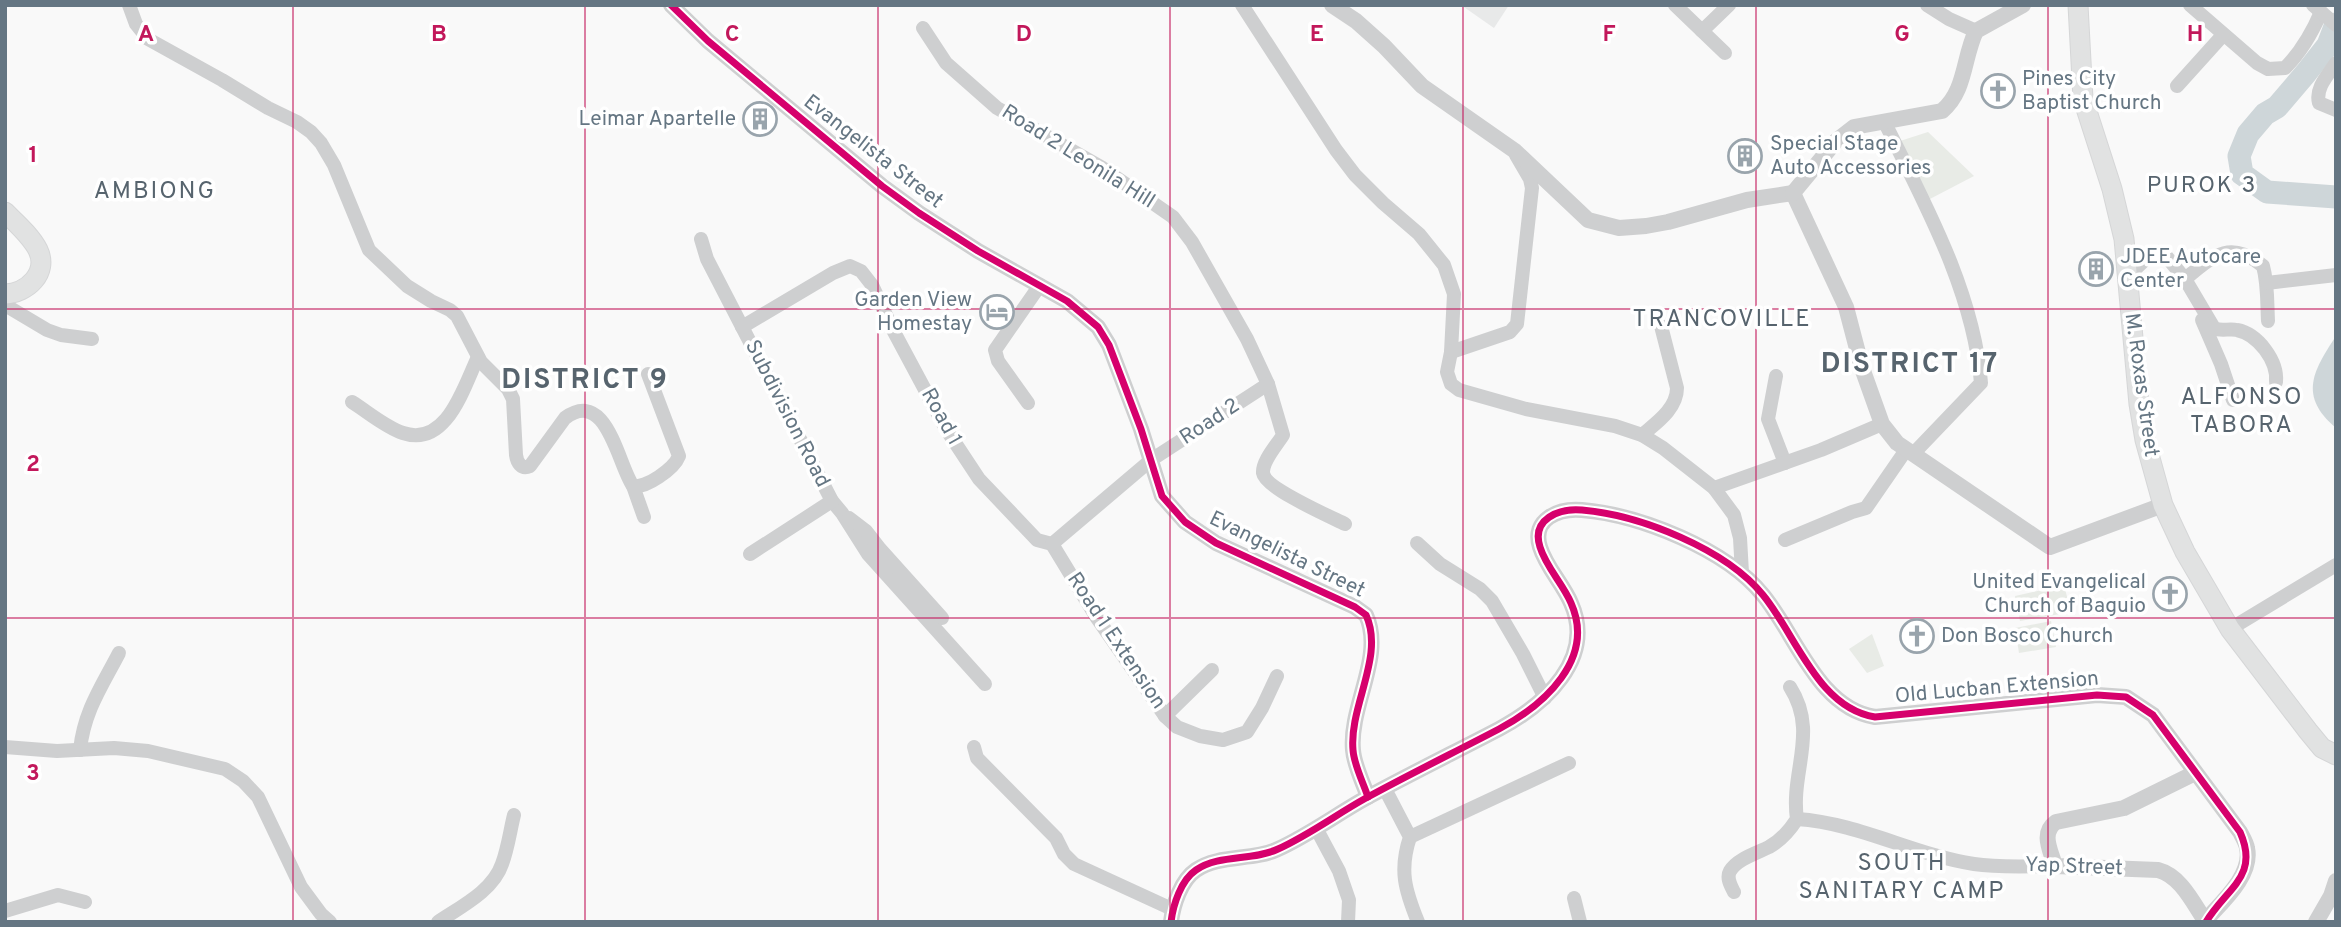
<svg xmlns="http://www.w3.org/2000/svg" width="2341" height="927" font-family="Overpass,sans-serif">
  <rect width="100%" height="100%" fill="#f9f9f9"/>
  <path fill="#e8e9e9" d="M1461,5h48l-15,23z"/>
  <g fill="#e8ebe6">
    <path d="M1928,132l46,44 -46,24 -28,-59z"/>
    <path d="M2064,585l7,27 -51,9 -5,-25z"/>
    <path d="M2051,621l5,26 -37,6 -4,-25z"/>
    <path d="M1872,634l12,32 -17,7 -18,-24z"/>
  </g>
  <path fill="#ced6d9" d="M2336,336v92c-38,-32 -23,-57 0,-92z"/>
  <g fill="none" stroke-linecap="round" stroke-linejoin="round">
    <path stroke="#ced6d9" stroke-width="23" d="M2336,24l-8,21 -22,28 -29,34 -12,7 -17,20 -9,22 3,18 25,18 69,5"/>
    <g stroke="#d5d6d7" stroke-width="21">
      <g id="secondary">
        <path d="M2078,5l5,94 29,90 12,50 15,165 6,36 18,65 22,47 45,77 78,102 14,17 14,7"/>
        <path d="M5,212c11,11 26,24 33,38 11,23 -11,43 -33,44"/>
      </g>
    </g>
    <g stroke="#cecfd0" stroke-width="14">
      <path d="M129,5l7,19 12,15 74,41 46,28 29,14 14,10 10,11 13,22 35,85 38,36 24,15 19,9 7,6 24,46 27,27 5,10 3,56c1,7 5,15 14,11l35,-48c42,-31 53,47 68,68 12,3 41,-17 46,-30l-31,-82"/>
      <path d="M1242,5l94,145 19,25 28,28 36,31 25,31 10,29 -3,58 -4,20 4,12 8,6 67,19 89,17 27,9 21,13 51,40 20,27 6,23 2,35"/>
      <path d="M1675,5l50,48"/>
      <path d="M1927,5l22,14 27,12"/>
      <path d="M2190,5l67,58 11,6 17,-1c16,-16 27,-35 36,-56"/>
      <path d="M2313,5l23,20"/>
      <path d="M923,28l23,35 51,45 104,59 72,50 19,25 55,97 21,45 15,51c-6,10 -21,26 -20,38 2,15 68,44 82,51"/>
      <path d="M1702,31l27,-26"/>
      <path d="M2336,63c-8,12 -21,25 -17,40l17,7"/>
      <path d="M2177,86l46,-51"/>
      <path d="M1884,121c40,81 90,171 97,262l-68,71"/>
      <path d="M701,239l6,20 125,242 10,12 26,41 117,130"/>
      <path d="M2129,275l21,-20 16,1 19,23c28,-23 45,-40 78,-13 5,18 4,36 5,55"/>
      <path d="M2185,279l29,49c8,4 14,0 23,2 21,4 41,31 39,52"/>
      <path d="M2267,283l69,-8"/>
      <path d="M5,305l42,25 14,5 31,4"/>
      <path d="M2202,320l19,44 12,36"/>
      <path d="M742,327l91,-54 17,-7 11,5 11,14 21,45 53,99 33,50 58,61 15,4"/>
      <path d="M1451,352l59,-20 7,-8 15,-136 -2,-9 -14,-24"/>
      <path d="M1776,376l-8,43 17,44"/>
      <path d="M352,402c16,10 33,25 51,31 44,15 61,-47 75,-76"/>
      <path d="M1028,403l-30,-42 -3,-11 45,-65"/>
      <path d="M1642,435c14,-12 35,-26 35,-47l-16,-62"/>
      <path d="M633,486l11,31"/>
      <path d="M1714,488l107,-38 61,-26"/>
      <path d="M849,518l17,13 14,18 62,69"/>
      <path d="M1785,540l67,-28 14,-4 40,-58"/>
      <path d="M1417,543l23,21 40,25 12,12 31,53 22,44"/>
      <path d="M1052,544l45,74 68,98 12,11 23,9 23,4 24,-8 15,-24 15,-32"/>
      <path d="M1052,544l99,-84 117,-76"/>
      <path d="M750,554l82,-53"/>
      <path d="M2230,629l106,-64"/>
      <path d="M1165,716l47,-46"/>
      <path d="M5,747l52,4 57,-3 34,3 77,18 18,12 15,16 43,90 20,27 9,8"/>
      <path d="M974,747l3,11 79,80 8,16 10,10 98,45"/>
      <path d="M80,750c4,-39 22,-64 39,-97"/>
      <path d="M1385,789l25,48c-11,33 -5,53 8,85"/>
      <path d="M1797,819c62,4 117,36 177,45 26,4 55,2 81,2"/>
      <path d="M1316,828l23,43 10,29 -1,22"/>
      <path d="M1410,837l159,-74"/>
      <path d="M1734,892c-3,-6 -8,-14 -4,-21 7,-12 27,-18 39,-24 11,-6 21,-17 28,-28 -7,-47 22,-87 -7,-132"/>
      <path d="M1574,898l6,24"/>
      <path d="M5,911l53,-16 27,7"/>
      <path d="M438,922c22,-15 55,-31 64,-58 6,-16 8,-33 12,-49"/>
    </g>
    <g stroke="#cecfd0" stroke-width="16">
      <path d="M671,5l37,36 174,145 37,27 59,38 89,50 31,26 11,18 32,84 21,67 23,26 31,21 139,64 11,8c19,41 -17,91 -13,135 1,15 10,32 15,47"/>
      <path d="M1332,5l24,16 28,25 38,40 93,65 73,69 31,8 27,-2 22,-4 79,-22 46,-7"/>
      <path d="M1793,193l53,114 16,61 20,56 15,19 153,104 113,-42"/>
      <path d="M1793,193l43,-52 18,-14 88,-16c24,-20 21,-53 34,-80l47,-26"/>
      <path d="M2195,773l-71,35 -68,14c-16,11 -5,29 -1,44l103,4c23,6 35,33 48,52"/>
      <path d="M1171,922c2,-17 10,-42 25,-52 23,-16 57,-9 82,-21 31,-14 59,-35 88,-51 44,-24 89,-46 133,-69 45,-24 97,-70 72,-126 -8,-19 -25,-36 -31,-56 -9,-28 19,-39 42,-37 58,5 144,39 181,85 33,40 55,113 112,122l222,-22 29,2 27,18 87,117c2,4 6,10 7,16 6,27 -25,54 -42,73"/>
      <path d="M2316,922l15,-26 5,-15"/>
    </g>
    <use href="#secondary" stroke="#e1e2e2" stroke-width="19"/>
    <g stroke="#fff" stroke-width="11">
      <g id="cycleway">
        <path d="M671,5l37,36 174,145 37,27 59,38 89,50 31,26 11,18 32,84 21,67 23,26 31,21 139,64 11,8c19,41 -17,91 -13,135 1,15 10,32 15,47"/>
        <path d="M1171,922c2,-17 10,-42 25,-52 23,-16 57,-9 82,-21 31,-14 59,-35 88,-51 44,-24 89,-46 133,-69 45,-24 97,-70 72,-126 -8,-19 -25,-36 -31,-56 -9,-28 19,-39 42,-37 58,5 144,39 181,85 33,40 55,113 112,122l222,-22 29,2 27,18 87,117c20,45 -14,56 -34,90"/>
      </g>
    </g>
    <use href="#cycleway" stroke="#d6006c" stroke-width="7"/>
  </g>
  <path fill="none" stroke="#c2185b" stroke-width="2" stroke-opacity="0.55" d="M293,5v917M585,5v917M878,5v917M1170,5v917M1463,5v917M1756,5v917M2048,5v917M5,309h2331M5,618h2331"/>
  <defs>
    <g id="church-ring" transform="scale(1.75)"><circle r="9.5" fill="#fff" stroke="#99a4ac" stroke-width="1.5"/><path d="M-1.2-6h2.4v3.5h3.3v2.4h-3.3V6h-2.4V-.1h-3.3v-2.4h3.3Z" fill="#99a4ac"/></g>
    <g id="building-ring" transform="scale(1.75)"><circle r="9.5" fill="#fff" stroke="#99a4ac" stroke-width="1.5"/><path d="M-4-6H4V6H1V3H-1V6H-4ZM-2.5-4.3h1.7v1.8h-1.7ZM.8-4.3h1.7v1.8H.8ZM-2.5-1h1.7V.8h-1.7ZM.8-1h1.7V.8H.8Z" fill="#99a4ac"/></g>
    <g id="hotel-ring" transform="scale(1.75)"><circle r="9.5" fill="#fff" stroke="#99a4ac" stroke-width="1.5"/><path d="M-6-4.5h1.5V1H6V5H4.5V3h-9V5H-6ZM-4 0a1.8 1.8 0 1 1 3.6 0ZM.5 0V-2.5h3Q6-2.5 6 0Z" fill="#99a4ac"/></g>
  </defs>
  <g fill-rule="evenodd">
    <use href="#church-ring" x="1998" y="91"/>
    <use href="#building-ring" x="760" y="119"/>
    <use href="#building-ring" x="1745" y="156"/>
    <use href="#building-ring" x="2096" y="269"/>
    <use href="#hotel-ring" x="997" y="312"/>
    <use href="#church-ring" x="2170" y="594"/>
    <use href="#church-ring" x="1917" y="636"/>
  </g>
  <g text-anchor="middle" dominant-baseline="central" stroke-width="7" stroke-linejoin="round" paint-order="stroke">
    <g font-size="21" fill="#657683" stroke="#fff" text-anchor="start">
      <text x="2022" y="79">Pines City<tspan x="2022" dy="24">Baptist Church</tspan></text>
      <text x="736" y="119" text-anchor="end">Leimar Apartelle</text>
      <text x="1770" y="144">Special Stage<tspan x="1770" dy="24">Auto Accessories</tspan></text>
      <text x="2120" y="257">JDEE Autocare<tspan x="2120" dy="24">Center</tspan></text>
      <text x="972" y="300" text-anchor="end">Garden View<tspan x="972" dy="24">Homestay</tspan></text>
      <text x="2146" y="582" text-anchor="end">United Evangelical<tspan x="2146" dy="24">Church of Baguio</tspan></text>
      <text x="1941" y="636">Don Bosco Church</text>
    </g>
    <g font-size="21" fill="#657683" stroke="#fff">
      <text transform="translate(873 152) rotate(38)">Evangelista Street</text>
      <text transform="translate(1078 157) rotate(32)">Road 2 Leonila Hill</text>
      <text transform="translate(2141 385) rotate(82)">M. Roxas Street</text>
      <text transform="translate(787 414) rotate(63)">Subdivision Road</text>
      <text transform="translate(941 417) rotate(61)">Road 1</text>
      <text transform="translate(1210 422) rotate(-33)">Road 2</text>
      <text transform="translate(1287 555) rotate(26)">Evangelista Street</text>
      <text transform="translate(1116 641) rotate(56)">Road 1 Extension</text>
      <text transform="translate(1997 688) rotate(-5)">Old Lucban Extension</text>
      <text transform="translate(2074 867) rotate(2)">Yap Street</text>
    </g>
    <g font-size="23" letter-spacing="2" fill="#57646e" stroke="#fff">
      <text x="2202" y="186">PUROK 3</text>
    </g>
    <g font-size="24" letter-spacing="2" fill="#57646e" stroke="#fff">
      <text x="155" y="192">AMBIONG</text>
      <text x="1722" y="320">TRANCOVILLE</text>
      <text x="2242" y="398">ALFONSO<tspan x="2242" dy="28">TABORA</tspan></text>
      <text x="1902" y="864">SOUTH<tspan x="1902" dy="28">SANITARY CAMP</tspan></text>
    </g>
    <g font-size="28" font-weight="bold" letter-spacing="2" fill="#57646e" stroke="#fff">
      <text x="1910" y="365">DISTRICT 17</text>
      <text x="585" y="381">DISTRICT 9</text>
    </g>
  </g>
  <g font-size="23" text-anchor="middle" font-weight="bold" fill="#c2185b" stroke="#fff" stroke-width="7" stroke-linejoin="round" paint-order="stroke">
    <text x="146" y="41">A</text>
    <text x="439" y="41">B</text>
    <text x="732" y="41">C</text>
    <text x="1024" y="41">D</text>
    <text x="1317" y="41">E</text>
    <text x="1609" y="41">F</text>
    <text x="1902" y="41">G</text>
    <text x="2195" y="41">H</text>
    <text x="33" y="162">1</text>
    <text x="33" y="471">2</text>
    <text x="33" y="780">3</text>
  </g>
  <rect width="2341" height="927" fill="none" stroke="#657683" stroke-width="14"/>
</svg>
